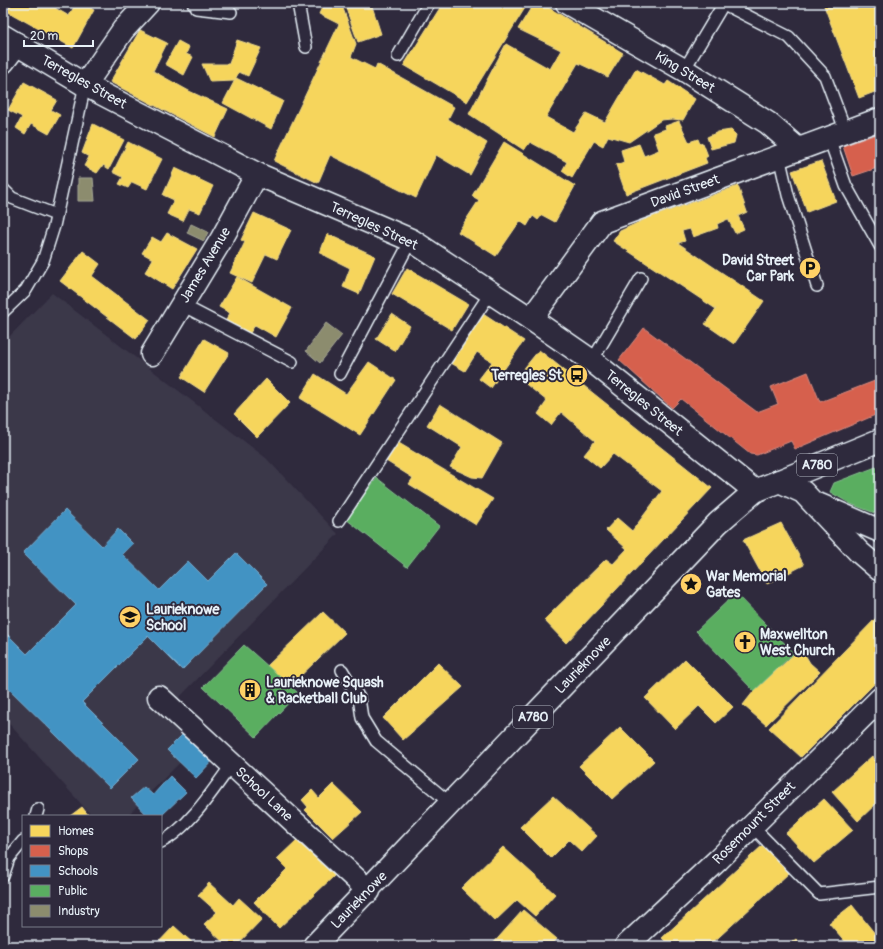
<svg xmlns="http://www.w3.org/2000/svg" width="883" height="949" font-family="Pangolin,sans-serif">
  <rect width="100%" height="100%" fill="#2f2a3d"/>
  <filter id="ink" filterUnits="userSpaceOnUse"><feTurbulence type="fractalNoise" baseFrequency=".025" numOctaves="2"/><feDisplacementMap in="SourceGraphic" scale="8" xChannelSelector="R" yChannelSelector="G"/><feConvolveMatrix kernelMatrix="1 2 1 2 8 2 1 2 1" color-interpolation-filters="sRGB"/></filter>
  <g filter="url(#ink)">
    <path fill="#3b3749" d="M52,293l214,165 72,76 -161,166 35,30 -85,86h-35l-89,-99v-374z"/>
    <g fill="#f6d55c" stroke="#f2dd8b">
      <path d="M3,3h55l-3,5 14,8 7,-13h6l12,7 -21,38 -70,-39z"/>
      <path d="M324,3h17l15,41 -5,13 24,12 2,-5 77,43 -6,12 39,24 -17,32 -34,-20 -20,43 -86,-43 -12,28 -44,-22 65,-137 -20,-10z"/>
      <path d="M344,3h27l10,31 -23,8z"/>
      <path d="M443,3h85l-61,99 -63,-37z"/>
      <path d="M534,3h7l82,50 -15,24 -30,-14 -32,54 27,15 13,-19 19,9 31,-53 29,16 3,-4 27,18 -12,21 -11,-1 -11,1 -32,22 -21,-6 -5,10 -9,-5 -22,37 -10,-7 5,-9 -37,-20 -6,8 -55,-36 37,-70 44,25 11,-19 -43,-21z"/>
      <path d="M823,3h57v87l-21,8z"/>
      <path d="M140,30l27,13 -14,28 36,20 39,18 -13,28 -105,-55z"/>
      <path d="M237,40l24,8 -13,28 -9,-4 -5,9 -24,1 -8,-18h27z"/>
      <path d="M178,41l11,6 -3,7 7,3 -9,18 -19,-11z"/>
      <path d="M236,78l47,23 -12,28 -48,-26z"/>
      <path d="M24,82l33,18 -6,10 9,5 -11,19 -18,-10 -6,10 -9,-6 6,-11 -14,-7z"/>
      <path d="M679,121l10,21 9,-3 2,5 3,-1 5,13 -3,2 2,5 -81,31 -10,-29 8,-3 -3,-12 18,-6 5,12 15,-6 -6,-17 13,-4 -1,-3z"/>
      <path d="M93,124l31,16 -15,29 -6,-4 -6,8 -13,-7 5,-9 -7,-4z"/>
      <path d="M731,130l5,5 -2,8 -23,6 -4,-12 11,-5z"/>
      <path d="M128,142l34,17 -15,30 -15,-7 -4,6 -9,-4 4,-7 -10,-5z"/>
      <path d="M504,142l71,44 -20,36 -13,-7 -4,5 -5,-4 -6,10 -7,-5 -24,35 -38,-24 21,-32 -7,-4z"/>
      <path d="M821,161l15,40 -29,11 -15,-41z"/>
      <path d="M175,168l38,18 -13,27 -11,-4 -6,12 -16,-7 7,-14 -11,-5z"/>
      <path d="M738,186l9,26 -9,4 6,13 -9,4 -7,-14 -11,5 1,4 -25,9 -3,-8 -8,2 3,10 -7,2 86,58 -30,43 -29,-20 11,-15 -103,-68 7,-10 24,-11z"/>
      <path d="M254,213l37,17 -14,29 -11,-5 -14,29 -22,-10 15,-31 -4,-2z"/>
      <path d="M167,233l30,16 -25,40 -27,-17 8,-13 -11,-6 10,-16 9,5z"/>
      <path d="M327,234l48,22 -16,38 -16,-7 7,-19 -30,-15z"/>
      <path d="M83,251l17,13 -8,12 58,44 -14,19 -76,-58z"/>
      <path d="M407,268l61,36 -16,26 -60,-36z"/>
      <path d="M237,277l55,31 -16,29 -21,-12 -7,11 -24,-12 6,-11 -11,-6z"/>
      <path d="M392,314l18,12 -15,25 -19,-12z"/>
      <path d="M483,314l41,27 -33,47 -12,-9 13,-17 -15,-10 -12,19 -14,-8z"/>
      <path d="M204,339l25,14 -25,39 -23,-15z"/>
      <path d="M539,350l173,138 -146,155 -22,-23 62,-61 7,5 14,-15 -21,-19 11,-12 15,13 30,-40 -49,-37 -13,14 -16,-13 11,-14 -34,-29 -10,13 -13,-11 9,-13 -30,-24z"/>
      <path d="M369,362l27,18 -36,55 -60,-37 15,-24 31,20z"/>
      <path d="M266,379l24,24 -33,34 -23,-23z"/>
      <path d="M440,404l62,39 -20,35 -10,-1 -22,-10 12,-20 -35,-22z"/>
      <path d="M397,442l96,57 -17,26 -67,-41 4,-6 -27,-17z"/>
      <path d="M781,523l23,42 -37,19 -24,-44z"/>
      <path d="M323,612l22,21 -55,53 -23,-20z"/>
      <path d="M880,614v64l-79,79 -32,-29z"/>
      <path d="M801,648l9,15 10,9 -54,53 -23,-20 11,-14z"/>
      <path d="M685,659l48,48 -17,16 -17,-17 -24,23 -30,-31z"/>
      <path d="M438,663l25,24 -60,53 -20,-22z"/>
      <path d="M620,727l34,34 -42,38 -33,-33z"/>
      <path d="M872,756l8,9v35l-22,21 -26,-29z"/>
      <path d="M333,784l29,28 -29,26 -28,-28 3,-3 -6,-7 10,-10 7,8z"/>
      <path d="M553,796l44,40 -15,16 -13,-12 -18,18 -31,-31z"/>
      <path d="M824,799l29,31 -39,33 -28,-30z"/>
      <path d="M82,807l7,9h-19z"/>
      <path d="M298,839l36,37 -55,52 -25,-26 33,-33 -10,-10z"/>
      <path d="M763,845l26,28 -80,73h-39l-8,-8z"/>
      <path d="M503,847l52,47 -20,22 -18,-16 -22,21 -34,-33z"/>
      <path d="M209,883l24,22 6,-7 23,21 -26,27h-9l-23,-22 13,-12 -19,-17z"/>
      <path d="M852,905l28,35v6h-31l-20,-23z"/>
      <path d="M523,910l34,29 -6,7h-60z"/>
      <path d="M174,926l22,20h-41z"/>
      <path d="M796,939l6,7h-15z"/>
    </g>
    <g fill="#d6604d" stroke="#db8c80">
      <path d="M880,133v34l-27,9 -10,-30z"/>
      <path d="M644,328l113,84 21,-8 -7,-17 37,-15 12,30 60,-23v34l-85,36 -4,-8 -34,14 -7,-1 -69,-55 -9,9 -53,-48z"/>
    </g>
    <g fill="#4393c3" stroke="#74afd3">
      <path d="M65,510l37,36 16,-17 15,15 -11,10 37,36 29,-29 20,20 28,-28 31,31 -85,86 -34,-34 -66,66 57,57 -29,29 -107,-105v-53l24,24 49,-49 -53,-52z"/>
      <path d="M187,730l28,28 -19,20 -29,-28z"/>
      <path d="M170,776l16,16 -25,24h-13l-17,-18 13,-11 9,8z"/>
    </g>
    <g fill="#5aae61" stroke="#85c28e">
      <path d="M876,467l4,8v40l-29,-11 -21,-12 4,-9z"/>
      <path d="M377,478l62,48 -32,41 -61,-48z"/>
      <path d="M736,593l58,60 -40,38 -58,-60z"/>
      <path d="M244,645l54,48 -42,44 -53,-50z"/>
    </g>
    <g fill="#8c8c6e" stroke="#a8aa97">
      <path d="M78,178h15l2,23h-17z"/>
      <path d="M191,224l17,8 -4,9 -17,-8z"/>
      <path d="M326,323l16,12 -22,28 -14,-12z"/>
    </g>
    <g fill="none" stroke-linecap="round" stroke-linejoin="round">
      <g stroke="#e8f1f8" stroke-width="14">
        <g id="lane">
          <path d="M193,3l3,5 35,4"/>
          <path d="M298,3l8,44"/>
          <path d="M724,4l65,33 36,39 21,56"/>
          <path d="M398,56l31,-53"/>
          <path d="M684,70l40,-67"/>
          <path d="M829,138l17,48 34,60"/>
          <path d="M779,156l9,39 29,91"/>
          <path d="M3,189l9,9 44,17"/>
          <path d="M182,305l110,57"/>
          <path d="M3,312l23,-22 17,-29 11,-35 31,-141"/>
          <path d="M592,361l49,-83"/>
          <path d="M340,374l71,-134"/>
          <path d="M339,521l152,-229"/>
          <path d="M342,670l17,28 3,20 14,23 75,63"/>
          <path d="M36,816l2,-7"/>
          <path d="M752,826l67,68 61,-7"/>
          <path d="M161,842c27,-13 53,-53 71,-78"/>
          <path d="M3,876l6,-18 14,-17"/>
        </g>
      </g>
      <g stroke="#e8f1f8" stroke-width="25">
        <g id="street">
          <path d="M567,3l117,67 84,53 30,26"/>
          <path d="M3,62l14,-18"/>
          <path d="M85,85l38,-55 25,-27"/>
          <path d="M531,319l71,-97 278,-103"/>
          <path d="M152,354l69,-114 36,-66"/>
          <path d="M779,481l24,11 56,60 21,18"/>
          <path d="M820,505l60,26"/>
          <path d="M159,697l210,194"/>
          <path d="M626,946l92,-86 162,-161"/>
        </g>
      </g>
      <g stroke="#e8f1f8" stroke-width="25">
        <path id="secondary" d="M3,36l82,49 172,89 154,66 120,79 61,42 163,130"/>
      </g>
      <g stroke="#e8f1f8" stroke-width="25">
        <path id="primary" d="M314,946l404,-423 37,-32 125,-51"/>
      </g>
      <use href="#lane" stroke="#2f2a3d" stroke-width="11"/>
      <use href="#street" stroke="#2f2a3d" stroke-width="22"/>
      <use href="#secondary" stroke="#2f2a3d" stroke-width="22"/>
      <use href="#primary" stroke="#2f2a3d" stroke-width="22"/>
    </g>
  </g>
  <defs>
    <g id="parking-disc" transform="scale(1.15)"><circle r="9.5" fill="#ffd166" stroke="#2f2a3d"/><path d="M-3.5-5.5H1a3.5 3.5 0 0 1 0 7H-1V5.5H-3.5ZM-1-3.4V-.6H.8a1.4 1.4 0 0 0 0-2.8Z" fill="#111"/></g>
    <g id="bus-disc" transform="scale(1.15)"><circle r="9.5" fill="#ffd166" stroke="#2f2a3d"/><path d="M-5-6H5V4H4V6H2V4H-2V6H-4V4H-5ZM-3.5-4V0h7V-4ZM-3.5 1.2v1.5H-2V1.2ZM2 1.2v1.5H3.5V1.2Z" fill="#111"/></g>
    <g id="sight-disc" transform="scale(1.15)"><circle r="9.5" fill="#ffd166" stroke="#2f2a3d"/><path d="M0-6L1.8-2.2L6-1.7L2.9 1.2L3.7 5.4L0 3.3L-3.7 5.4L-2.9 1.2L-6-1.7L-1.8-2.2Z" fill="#111"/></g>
    <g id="school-disc" transform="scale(1.15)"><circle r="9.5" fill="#ffd166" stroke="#2f2a3d"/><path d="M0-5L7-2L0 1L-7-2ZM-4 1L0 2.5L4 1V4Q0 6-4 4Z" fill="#111"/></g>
    <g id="church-disc" transform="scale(1.15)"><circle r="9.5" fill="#ffd166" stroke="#2f2a3d"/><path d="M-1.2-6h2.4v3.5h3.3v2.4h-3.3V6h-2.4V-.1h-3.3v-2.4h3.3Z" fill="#111"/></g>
    <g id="building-disc" transform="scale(1.15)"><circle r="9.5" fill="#ffd166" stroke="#2f2a3d"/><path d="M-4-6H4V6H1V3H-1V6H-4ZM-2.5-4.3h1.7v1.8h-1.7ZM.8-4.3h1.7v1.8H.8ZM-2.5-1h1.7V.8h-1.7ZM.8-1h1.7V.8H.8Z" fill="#111"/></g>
  </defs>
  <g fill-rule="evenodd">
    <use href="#parking-disc" x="810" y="268"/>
    <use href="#bus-disc" x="577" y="375"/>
    <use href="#sight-disc" x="691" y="584"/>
    <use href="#school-disc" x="130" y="617"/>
    <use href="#church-disc" x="745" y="642"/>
    <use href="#building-disc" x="250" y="690"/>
  </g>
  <g text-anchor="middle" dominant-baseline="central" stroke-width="4" stroke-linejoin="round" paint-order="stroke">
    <g fill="#2f2a3d" stroke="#b0b5c0" stroke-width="1">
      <rect x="797" y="454" width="40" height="22" rx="3"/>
      <rect x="513" y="706" width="40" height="22" rx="3"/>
    </g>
    <g font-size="13" font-weight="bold" fill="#e8f1f8">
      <text x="817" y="465">A780</text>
      <text x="533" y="717">A780</text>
    </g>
    <g font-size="14" fill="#e8f1f8" stroke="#2f2a3d">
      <text transform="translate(685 72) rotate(31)">King Street</text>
      <text transform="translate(84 82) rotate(29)">Terregles Street</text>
      <text transform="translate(685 191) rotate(-20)">David Street</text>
      <text transform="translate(374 226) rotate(25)">Terregles Street</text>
      <text transform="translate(205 265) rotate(-59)">James Avenue</text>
      <text transform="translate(644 403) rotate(39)">Terregles Street</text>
      <text transform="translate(583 665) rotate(-46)">Laurieknowe</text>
      <text transform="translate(264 794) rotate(43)">School Lane</text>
      <text transform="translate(754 823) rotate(-45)">Rosemount Street</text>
      <text transform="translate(359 900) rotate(-46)">Laurieknowe</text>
    </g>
    <g font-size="14" font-weight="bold" fill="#e8f1f8" stroke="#2f2a3d" text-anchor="start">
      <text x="794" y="260" text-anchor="end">David Street<tspan x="794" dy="16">Car Park</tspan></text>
      <text x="562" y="375" text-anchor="end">Terregles St</text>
      <text x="706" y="576">War Memorial<tspan x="706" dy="16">Gates</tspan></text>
      <text x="146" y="609">Laurieknowe<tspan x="146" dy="16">School</tspan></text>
      <text x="760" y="634">Maxwellton<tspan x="760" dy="16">West Church</tspan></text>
      <text x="266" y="682">Laurieknowe Squash<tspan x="266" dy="16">&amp; Racketball Club</tspan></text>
    </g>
  </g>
  <rect width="883" height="949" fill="none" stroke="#2f2a3d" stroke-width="16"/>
  <rect x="8" y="8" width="867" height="933" fill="none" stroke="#e8f1f8" stroke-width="1.5" filter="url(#ink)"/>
  <rect x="22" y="815" width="140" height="112" fill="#2f2a3d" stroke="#797a88"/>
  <rect x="30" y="825" width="20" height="12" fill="#f6d55c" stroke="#797a88"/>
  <text x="58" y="835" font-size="12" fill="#e8f1f8">Homes</text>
  <rect x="30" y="845" width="20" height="12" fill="#d6604d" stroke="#797a88"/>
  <text x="58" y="855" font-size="12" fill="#e8f1f8">Shops</text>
  <rect x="30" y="865" width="20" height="12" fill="#4393c3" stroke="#797a88"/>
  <text x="58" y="875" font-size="12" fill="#e8f1f8">Schools</text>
  <rect x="30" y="885" width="20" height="12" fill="#5aae61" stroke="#797a88"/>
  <text x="58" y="895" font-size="12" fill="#e8f1f8">Public</text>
  <rect x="30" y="905" width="20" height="12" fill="#8c8c6e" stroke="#797a88"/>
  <text x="58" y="915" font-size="12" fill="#e8f1f8">Industry</text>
  <path d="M24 40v6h69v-6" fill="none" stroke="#e8f1f8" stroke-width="2"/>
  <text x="30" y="40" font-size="12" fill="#e8f1f8" stroke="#2f2a3d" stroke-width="3" paint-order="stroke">20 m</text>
</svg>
